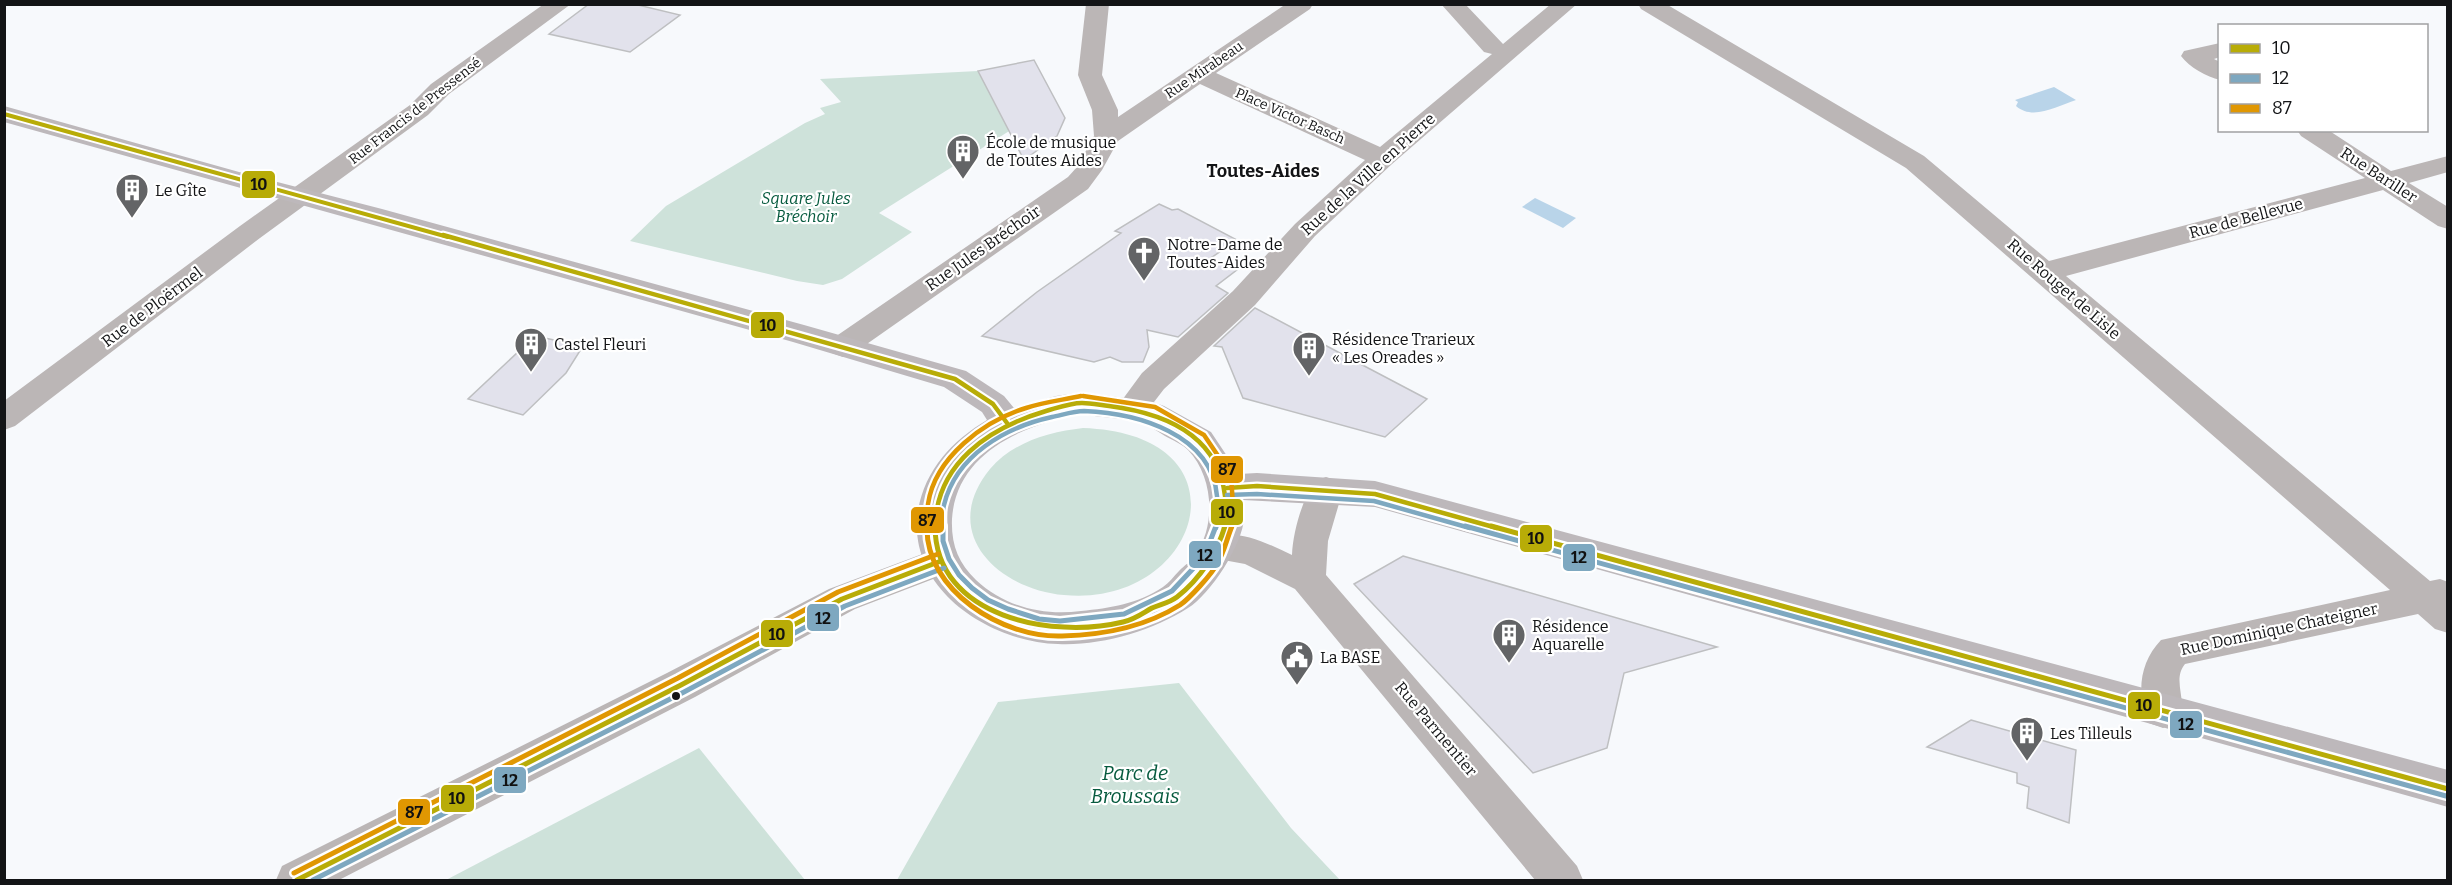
<svg xmlns="http://www.w3.org/2000/svg" width="2452" height="885" font-family="Bitter,serif">
  <rect width="100%" height="100%" fill="#f7f9fc"/>
  <g fill="#cee2da">
    <path d="M978,71l36,57 -135,85 33,19 -70,47 -19,6 -26,-4 -167,-40 36,-35 139,-83 20,-9 -5,-6 21,-6 -21,-23z"/>
    <path d="M1083,428c172,6 118,180 -19,167 -66,-6 -126,-62 -74,-126 23,-27 59,-37 93,-41z"/>
    <path d="M1179,683l112,145 49,52h-443l101,-178z"/>
    <path d="M699,748l106,132h-359z"/>
  </g>
  <g fill="#b9d4e9">
    <path d="M2054,87l22,13c-19,6 -43,21 -60,6l2,-4 -3,-2z"/>
    <path d="M1535,198l41,20 -13,10 -41,-21z"/>
  </g>
  <g fill="#e2e2ec" stroke="#bebfc1" stroke-width="1.5">
    <path d="M589,4h45l46,11 -50,37 -81,-18z"/>
    <path d="M1034,60l31,58 -8,18 -33,24 -46,-89z"/>
    <path d="M1159,204l13,6 6,-1 59,31 -32,22 37,4 -26,20 12,7 -50,44 -31,-7 2,17 -6,15h-21l-12,-5 -16,5 -112,-26 55,-44 84,-59 -6,-2z"/>
    <path d="M1255,308l115,61 57,30 -42,38 -142,-39 -21,-51 -8,-1z"/>
    <path d="M535,336l48,10 -17,27 -43,42 -55,-16z"/>
    <path d="M1403,556l314,91 -93,26 -17,75 -74,25 -179,-189z"/>
    <path d="M1971,720l105,30 -7,73 -42,-15 2,-21 -12,-4v-10l-90,-26z"/>
  </g>
  <g fill="none" stroke-linecap="round" stroke-linejoin="round">
    <g fill="#bbb6b6" fill-rule="evenodd">
      <path d="M544,4h27l-122,90 -21,21 -168,123 -245,188 -11,4v-29l236,-175 170,-121 21,-21z"/>
      <path d="M1086,4h23l-7,71 16,35v7l168,-113h27l-3,5 -94,64 164,74 112,-93 -8,-2 -43,-48h24l38,40 48,-40h26l-185,160 -77,72 -60,69 -91,84 -20,26 -11,3 -11,-3 -5,-8 25,-34 91,-82 62,-67 70,-64 -165,-76 -82,57 -16,29 -14,19 -234,164 -11,4 -11,-4 -4,-7 4,-7 236,-162 9,-10 17,-31 -2,-26 -14,-35z"/>
      <path d="M1638,4h28l258,152 125,105 316,-83 -64,-42 -4,-6h31l63,41 57,-15v16l-39,11 39,24v22l-10,-3 -55,-36 -317,86 364,305 10,-2 8,3v51l-13,-4 -17,-15 -233,50c-11,13 -2,30 -3,45 0,5 -3,9 -5,14l-14,5 -14,-5c-13,-28 -10,-60 12,-83l229,-50 -484,-422 -265,-159z"/>
      <path d="M2220,43v14l-6,2 6,3v18c-13,-3 -31,-13 -39,-24l3,-5z"/>
      <path d="M1326,477l12,4 5,9 -15,51 -2,34 251,291 6,14h-48l-240,-291 -50,-25 -38,-7 -5,-10 5,-10c30,-9 58,5 85,18 1,-24 10,-53 22,-74z"/>
    </g>
    <path fill="#bbb6b6" fill-rule="evenodd" d="M941,547l13,4 5,10 -5,10 -99,38 -160,88 -356,183h-63l6,-14 385,-193 162,-84z"/>
    <path fill="#bdb8bb" fill-rule="evenodd" d="M4,106l235,66 143,37 422,116 162,46 38,25 10,12 42,-12 26,-4 71,10 11,4 47,26 28,42 18,-1 118,8 1073,289v37l-1073,-300 -132,-7c0,6 1,12 1,18 -1,26 -34,77 -56,90 -36,23 -87,38 -130,36 -66,-2 -146,-51 -141,-125 4,-45 33,-77 70,-99l-5,-8 -38,-25 -151,-45 -789,-220zM1082,414c20,4 44,4 63,10 7,3 13,8 20,12 7,4 17,8 23,14 25,26 29,75 7,105 -4,6 -11,11 -16,16 -5,5 -10,12 -16,16 -25,17 -53,21 -82,24 -38,5 -76,-4 -105,-31 -18,-17 -25,-36 -24,-61 4,-67 73,-95 130,-105z"/>
    <g stroke="#fff" stroke-width="8">
      <path id="bus-1-far2" d="M4,114l444,123"/>
    </g>
    <g stroke="#fff" stroke-width="9">
      <g id="bus-1-far1">
        <path d="M443,235l512,144 38,25 14,19"/>
        <path d="M1227,488l30,-2 118,8 122,34"/>
        <path d="M935,528c1,-65 54,-100 111,-117 11,-3 24,-8 36,-8 9,0 18,2 27,3 55,7 109,28 116,90 2,11 3,21 -1,32"/>
      </g>
    </g>
    <g stroke="#fff" stroke-width="10">
      <g id="bus-1">
        <path d="M935,526c0,92 118,113 188,96 11,-2 20,-9 29,-14 9,-4 17,-5 25,-11 23,-18 40,-44 48,-71"/>
        <path d="M1491,526l957,263"/>
        <path d="M297,880l384,-195 161,-86 99,-38"/>
      </g>
    </g>
    <g stroke="#fff" stroke-width="9">
      <g id="bus-2-far1">
        <path d="M1227,495l30,-1 117,7 96,27"/>
        <path d="M943,528c0,-8 -1,-16 1,-23 12,-50 62,-78 108,-88 10,-2 22,-6 32,-6 53,2 128,23 133,85 1,11 3,21 -1,32"/>
      </g>
    </g>
    <g stroke="#fff" stroke-width="10">
      <g id="bus-2">
        <path d="M943,526v15l6,18 10,16 13,13 16,12 20,9 31,10 21,2 64,-7 48,-23 32,-34 12,-31"/>
        <path d="M1465,526l981,270"/>
        <path d="M313,880l371,-188 161,-86 99,-38"/>
      </g>
    </g>
    <g stroke="#fff" stroke-width="9">
      <g id="bus-3-far1">
        <path d="M1083,396l72,11 49,28 27,40 3,46 -3,7"/>
        <path d="M927,528c0,-8 0,-16 1,-24 7,-47 56,-83 98,-96 18,-6 37,-8 55,-12"/>
      </g>
    </g>
    <g stroke="#fff" stroke-width="10">
      <g id="bus-3">
        <path d="M927,526c-2,65 76,112 135,110 41,-1 83,-9 118,-31 9,-6 32,-31 37,-41 7,-11 10,-26 15,-38"/>
        <path d="M294,873l384,-195 160,-86 100,-38"/>
      </g>
    </g>
    <use href="#bus-1-far2" stroke="#b8ac07" stroke-width="4"/>
    <use href="#bus-1-far1" stroke="#b8ac07" stroke-width="4.5"/>
    <use href="#bus-1" stroke="#b8ac07" stroke-width="5"/>
    <use href="#bus-2-far1" stroke="#7ea8c0" stroke-width="4.5"/>
    <use href="#bus-2" stroke="#7ea8c0" stroke-width="5"/>
    <use href="#bus-3-far1" stroke="#e09702" stroke-width="4.5"/>
    <use href="#bus-3" stroke="#e09702" stroke-width="5"/>
  </g>
  <defs>
    <g id="building-pin" transform="scale(1.725)"><path d="M0 17L-7.5 6A9.5 9.5 0 1 1 7.5 6Z" fill="#636466" stroke="#fff"/><path d="M-4-6H4V6H1V3H-1V6H-4ZM-2.5-4.3h1.7v1.8h-1.7ZM.8-4.3h1.7v1.8H.8ZM-2.5-1h1.7V.8h-1.7ZM.8-1h1.7V.8H.8Z" fill="#fff"/></g>
    <g id="church-pin" transform="scale(1.725)"><path d="M0 17L-7.5 6A9.5 9.5 0 1 1 7.5 6Z" fill="#636466" stroke="#fff"/><path d="M-1.2-6h2.4v3.5h3.3v2.4h-3.3V6h-2.4V-.1h-3.3v-2.4h3.3Z" fill="#fff"/></g>
    <g id="civic-pin" transform="scale(1.725)"><path d="M0 17L-7.5 6A9.5 9.5 0 1 1 7.5 6Z" fill="#636466" stroke="#fff"/><path d="M-.6-6.5H3V-4.5H.6V-3L4-1V1h2V6H-6V1h2V-1L-.6-3ZM-1.2 2.5V6h2.4V2.5Z" fill="#fff"/></g>
  </defs>
  <g fill-rule="evenodd">
    <use href="#building-pin" x="963" y="151"/>
    <use href="#building-pin" x="132" y="190"/>
    <use href="#church-pin" x="1144" y="253"/>
    <use href="#building-pin" x="531" y="344"/>
    <use href="#building-pin" x="1309" y="348"/>
    <use href="#building-pin" x="1509" y="635"/>
    <use href="#civic-pin" x="1297" y="657"/>
    <use href="#building-pin" x="2027" y="733"/>
  </g>
  <circle fill="#131416" stroke="#fff" stroke-width="2" cx="676" cy="696" r="5"/>
  <g text-anchor="middle" dominant-baseline="central" stroke-width="4.5" stroke-linejoin="round" paint-order="stroke">
    <g font-size="14" fill="#131416" stroke="#fff">
      <text transform="translate(1204 70) rotate(-34)">Rue Mirabeau</text>
      <text transform="translate(415 111) rotate(-38)">Rue Francis de Pressensé</text>
      <text transform="translate(1290 116) rotate(24)">Place Victor Basch</text>
    </g>
    <g font-size="16" fill="#131416" stroke="#fff" text-anchor="start">
      <text x="986" y="142">École de musique<tspan x="986" dy="18">de Toutes Aides</tspan></text>
      <text x="155" y="190">Le Gîte</text>
      <text x="1167" y="244">Notre-Dame de<tspan x="1167" dy="18">Toutes-Aides</tspan></text>
      <text x="1332" y="339">Résidence Trarieux<tspan x="1332" dy="18">« Les Oreades »</tspan></text>
      <text x="554" y="344">Castel Fleuri</text>
      <text x="1532" y="626">Résidence<tspan x="1532" dy="18">Aquarelle</tspan></text>
      <text x="1320" y="657">La BASE</text>
      <text x="2050" y="733">Les Tilleuls</text>
    </g>
    <g font-size="16" fill="#131416" stroke="#fff">
      <text transform="translate(1368 174) rotate(-42)">Rue de la Ville en Pierre</text>
      <text transform="translate(2379 175) rotate(33)">Rue Bariller</text>
      <text transform="translate(2246 218) rotate(-15)">Rue de Bellevue</text>
      <text transform="translate(983 248) rotate(-35)">Rue Jules Bréchoir</text>
      <text transform="translate(2064 289) rotate(41)">Rue Rouget de Lisle</text>
      <text transform="translate(152 307) rotate(-37)">Rue de Ploërmel</text>
      <text transform="translate(2279 629) rotate(-12)">Rue Dominique Chateigner</text>
      <text transform="translate(1436 729) rotate(50)">Rue Parmentier</text>
    </g>
    <g font-size="16" font-style="italic" fill="#065a3e" stroke="#fff">
      <text x="806" y="198">Square Jules<tspan x="806" dy="18">Bréchoir</tspan></text>
    </g>
    <g font-size="18" font-weight="bold" fill="#131416" stroke="#fff">
      <text x="1263" y="171">Toutes-Aides</text>
    </g>
    <g font-size="20" font-style="italic" fill="#065a3e" stroke="#fff">
      <text x="1135" y="773">Parc de<tspan x="1135" dy="23">Broussais</tspan></text>
    </g>
  </g>
  <g stroke="#fff" stroke-width="2">
    <rect x="241" y="170" width="35" height="29" rx="6" fill="#b8ac07"/>
    <rect x="750" y="311" width="35" height="28" rx="6" fill="#b8ac07"/>
    <rect x="1210" y="455" width="34" height="29" rx="6" fill="#e09702"/>
    <rect x="1210" y="498" width="34" height="28" rx="6" fill="#b8ac07"/>
    <rect x="910" y="506" width="35" height="28" rx="6" fill="#e09702"/>
    <rect x="1519" y="524" width="34" height="29" rx="6" fill="#b8ac07"/>
    <rect x="1188" y="540" width="34" height="29" rx="6" fill="#7ea8c0"/>
    <rect x="1562" y="543" width="34" height="29" rx="6" fill="#7ea8c0"/>
    <rect x="806" y="603" width="34" height="29" rx="6" fill="#7ea8c0"/>
    <rect x="760" y="619" width="34" height="29" rx="6" fill="#b8ac07"/>
    <rect x="2127" y="691" width="34" height="29" rx="6" fill="#b8ac07"/>
    <rect x="2169" y="710" width="34" height="29" rx="6" fill="#7ea8c0"/>
    <rect x="493" y="766" width="34" height="28" rx="6" fill="#7ea8c0"/>
    <rect x="440" y="784" width="35" height="29" rx="6" fill="#b8ac07"/>
    <rect x="397" y="798" width="34" height="28" rx="6" fill="#e09702"/>
  </g>
  <g font-size="16" text-anchor="middle" font-weight="bold" fill="#111">
    <text x="259" y="190">10</text>
    <text x="768" y="331">10</text>
    <text x="1227" y="475">87</text>
    <text x="1227" y="518">10</text>
    <text x="927" y="526">87</text>
    <text x="1536" y="544">10</text>
    <text x="1205" y="561">12</text>
    <text x="1579" y="563">12</text>
    <text x="823" y="624">12</text>
    <text x="777" y="640">10</text>
    <text x="2144" y="711">10</text>
    <text x="2186" y="730">12</text>
    <text x="510" y="786">12</text>
    <text x="457" y="804">10</text>
    <text x="414" y="818">87</text>
  </g>
  <rect width="2452" height="885" fill="none" stroke="#131416" stroke-width="12"/>
  <rect x="2218" y="24" width="210" height="108" fill="#ffffff" stroke="#a1a1a2" stroke-width="1.5"/>
  <rect x="2230" y="44" width="30" height="9" fill="#b8ac07" stroke="#a1a1a2" stroke-width="1.5"/>
  <text x="2272" y="54" font-size="18" fill="#131416">10</text>
  <rect x="2230" y="74" width="30" height="9" fill="#7ea8c0" stroke="#a1a1a2" stroke-width="1.5"/>
  <text x="2272" y="84" font-size="18" fill="#131416">12</text>
  <rect x="2230" y="104" width="30" height="9" fill="#e09702" stroke="#a1a1a2" stroke-width="1.5"/>
  <text x="2272" y="114" font-size="18" fill="#131416">87</text>
</svg>
